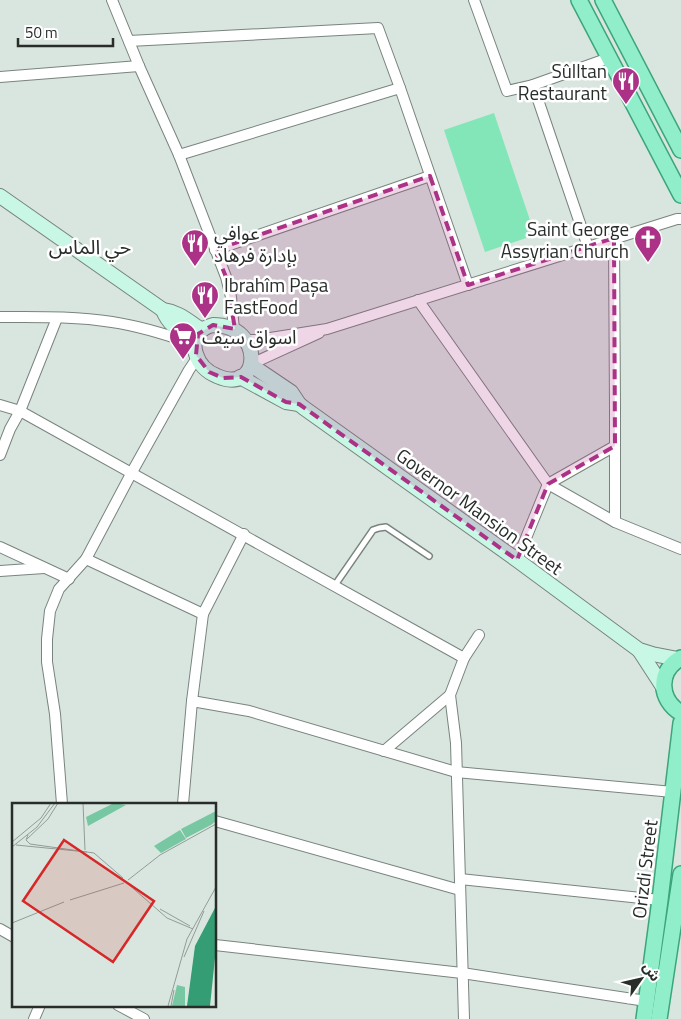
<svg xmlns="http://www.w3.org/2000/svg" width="681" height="1019" font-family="'Titillium Web','Noto Sans Arabic',sans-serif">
  <rect width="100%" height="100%" fill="#d9e6df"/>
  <path fill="#82e6b8" d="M494,113l41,122 -50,17 -41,-122z"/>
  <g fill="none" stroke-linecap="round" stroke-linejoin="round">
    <g stroke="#79847e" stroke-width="8">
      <path id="service" d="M335,585l38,-55 6,-2 7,-1 43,29"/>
    </g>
    <g stroke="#79847e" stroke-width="12">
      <g id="minor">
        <path d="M112,0l27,66 40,89 47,122 5,20 3,33"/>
        <path d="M474,0l33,91 26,-6"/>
        <path d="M129,41l249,-13 22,60 68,197"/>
        <path d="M0,77l139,-11"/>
        <path d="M179,155l221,-67"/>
        <path d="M614,238l1,171v113"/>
        <path d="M588,247l-55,-162 76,-27"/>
        <path d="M215,250l215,-74"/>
        <path d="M418,300l130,184 67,38 66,27"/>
        <path d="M0,317c37,0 75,-1 112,5 27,4 53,12 79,21"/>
        <path d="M246,340h12l69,-11 350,-110h4"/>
        <path d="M197,358l-8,12 -57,102 -46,87 117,55"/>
        <path d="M251,364l68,-31"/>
        <path d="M0,405l20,6 444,247"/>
        <path d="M0,455l10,-26 10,-18 37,-93"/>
        <path d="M0,547l69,32"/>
        <path d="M517,560l31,-76 67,-38"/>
        <path d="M0,571l44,-3"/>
        <path d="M192,701l11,-87 41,-80"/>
        <path d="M384,751l66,-56"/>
        <path d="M62,804l-7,-90 -8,-52v-23l3,-28 9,-22 27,-30"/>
        <path d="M183,804l9,-103 57,10 207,61 217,20"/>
        <path d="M215,821l245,69"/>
        <path d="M460,879l200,21"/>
        <path d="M0,929l14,8"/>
        <path d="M215,945l247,28 184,28"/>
        <path d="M118,1005l26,14"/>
        <path d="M34,1019l6,-14"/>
        <path d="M464,1019l-8,-276 -6,-48 14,-37 15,-23"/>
      </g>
    </g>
    <g stroke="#79847e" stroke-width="16">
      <g id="secondary">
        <path d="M0,196l163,114c16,2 26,12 39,20"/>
        <path d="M163,310c6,16 18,22 32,31"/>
        <path d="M213,325c52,0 49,71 4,51 -10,-4 -18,-12 -21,-22 -5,-14 3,-26 17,-29z"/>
        <path d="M251,365l40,27 8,12 5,4 213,152 122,90 13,4 26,5"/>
        <path d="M240,377l46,25 13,2"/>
        <path d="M639,650l24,37"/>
      </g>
    </g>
    <g stroke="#3ca57b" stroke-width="18">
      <g id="primary">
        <path d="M579,0l102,195"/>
        <path d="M603,0l78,150"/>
        <path d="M681,658c-24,13 -22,42 0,55"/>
        <path d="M644,1019l16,-119 21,-177"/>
        <path d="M659,1019l22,-145"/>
      </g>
    </g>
    <use href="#service" stroke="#fff" stroke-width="5"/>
    <use href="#minor" stroke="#fff" stroke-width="10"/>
    <use href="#secondary" stroke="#c8f7e5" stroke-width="14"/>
    <use href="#primary" stroke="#90efca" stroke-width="15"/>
  </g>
  <path fill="#ab3286" fill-opacity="0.2" stroke="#ab3286" stroke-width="4" stroke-dasharray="10 6" stroke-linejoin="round" d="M430,176l38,109 146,-47 1,208 -67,38 -31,76 -218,-156 -13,-2 -45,-25 -18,1 -14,-6 -13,-17 2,-21 15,-9 22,4 -9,-52 -11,-27z"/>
  <defs>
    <g id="restaurant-pin" transform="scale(1.4375)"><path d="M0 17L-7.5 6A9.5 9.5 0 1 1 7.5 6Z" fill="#ab3286" stroke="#fff"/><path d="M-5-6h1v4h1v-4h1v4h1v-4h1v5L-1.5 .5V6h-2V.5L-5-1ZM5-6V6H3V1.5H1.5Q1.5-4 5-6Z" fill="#fff"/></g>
    <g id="church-pin" transform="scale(1.4375)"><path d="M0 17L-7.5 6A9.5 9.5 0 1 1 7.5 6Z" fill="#ab3286" stroke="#fff"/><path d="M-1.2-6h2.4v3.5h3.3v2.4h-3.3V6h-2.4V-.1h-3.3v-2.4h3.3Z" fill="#fff"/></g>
    <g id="supermarket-pin" transform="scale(1.4375)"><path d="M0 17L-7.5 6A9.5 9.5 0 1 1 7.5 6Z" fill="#ab3286" stroke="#fff"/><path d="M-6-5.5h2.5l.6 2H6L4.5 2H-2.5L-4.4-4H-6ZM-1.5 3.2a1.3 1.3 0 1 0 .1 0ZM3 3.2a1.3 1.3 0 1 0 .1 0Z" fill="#fff"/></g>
  </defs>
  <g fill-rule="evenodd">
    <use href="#restaurant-pin" x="626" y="81"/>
    <use href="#church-pin" x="648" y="239"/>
    <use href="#restaurant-pin" x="195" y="243"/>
    <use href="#restaurant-pin" x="205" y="295"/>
    <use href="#supermarket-pin" x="183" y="336"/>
  </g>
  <g text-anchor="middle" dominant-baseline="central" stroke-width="5" stroke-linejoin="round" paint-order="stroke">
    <g font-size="19" fill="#282d2a" stroke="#fff" text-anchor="start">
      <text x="607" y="70" text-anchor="end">Sûlltan<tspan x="607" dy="22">Restaurant</tspan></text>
      <text x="629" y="228" text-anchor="end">Saint George<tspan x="629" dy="22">Assyrian Church</tspan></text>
      <text x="214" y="232">عوافي<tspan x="214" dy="22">بإدارة فرهاد</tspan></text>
      <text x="224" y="284">Ibrahîm Paşa<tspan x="224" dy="22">FastFood</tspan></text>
      <text x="202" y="336">اسواق سيف</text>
    </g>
    <g font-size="19" fill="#282d2a" stroke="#fff">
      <text transform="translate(480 511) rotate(36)">Governor Mansion Street</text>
      <text transform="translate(644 869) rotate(-83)">Orizdi Street</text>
    </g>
    <g font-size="20" fill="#282d2a" stroke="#fff">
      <text x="90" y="246">حي الماس</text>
    </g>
  </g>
  <g transform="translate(12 803)">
    <rect width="204" height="204" fill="#d9e6df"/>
    <path d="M102,0l12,2 -38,21 -2,-9zM204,8v10l-5,4 -25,13 -5,-9zM168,27l6,9 -25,14 -7,-7zM165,182l8,2v19h-13z" fill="#77c7a2"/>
    <path d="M204,103v42l-6,58h-23l8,-60z" fill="#349d73"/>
    <path fill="none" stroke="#929c97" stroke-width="1" d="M71,0l2,47M16,32l-2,5 4,4 64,9 29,25M15,36l21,-20 10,-16M0,39l29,-24 10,-15M4,42l71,7M0,44l25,-20 18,-24M116,77l32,-25 56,-31M115,80l40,35 26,11M58,97l54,-17M148,106l30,17M0,120l52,-21M172,154l20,-46M156,203l19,-67 29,-52M159,203l3,-16"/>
    <path fill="#d62828" fill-opacity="0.15" stroke="#d62828" stroke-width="2.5" d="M52,37l90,61 -41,61 -90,-61z"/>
    <rect width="204" height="204" fill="none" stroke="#282d2a" stroke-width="2.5"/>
  </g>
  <g transform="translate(641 979) rotate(56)" stroke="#ffffff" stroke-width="4" paint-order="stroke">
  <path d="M0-4L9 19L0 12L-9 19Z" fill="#282d2a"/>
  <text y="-8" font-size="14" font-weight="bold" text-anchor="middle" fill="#282d2a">ش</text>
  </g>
  <path d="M18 38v8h95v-8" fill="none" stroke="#282d2a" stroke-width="2.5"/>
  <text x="25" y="38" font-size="15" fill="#282d2a" stroke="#ffffff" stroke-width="4" paint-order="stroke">50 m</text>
</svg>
